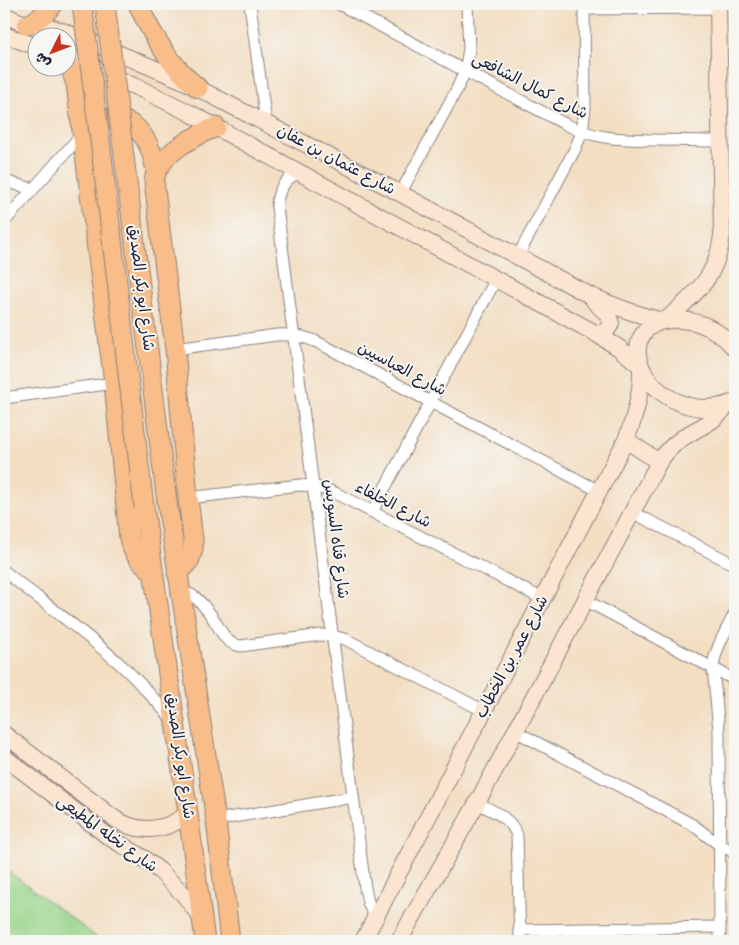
<svg xmlns="http://www.w3.org/2000/svg" width="739" height="945" font-family="'Balsamiq Sans','Playpen Sans Arabic',sans-serif">
  <rect width="100%" height="100%" fill="#f6f6f2"/>
  <filter id="ink" filterUnits="userSpaceOnUse"><feTurbulence type="fractalNoise" baseFrequency=".02" numOctaves="2"/><feDisplacementMap in="SourceGraphic" scale="10" xChannelSelector="R" yChannelSelector="G"/><feConvolveMatrix kernelMatrix="1 2 1 2 8 2 1 2 1" color-interpolation-filters="sRGB"/></filter>
  <filter id="wash" filterUnits="userSpaceOnUse"><feTurbulence type="fractalNoise" baseFrequency=".0096" numOctaves="4" result="noise"/><feDisplacementMap in="SourceGraphic" scale="20" xChannelSelector="R" yChannelSelector="G"/><feGaussianBlur stdDeviation="1.12" result="paint"/><feColorMatrix in="noise" values="0 0 0 0 0 0 0 0 0 0 0 0 0 0 0 0 0 1.4 0 .05"/><feComposite in="paint" operator="in"/></filter>
  <g filter="url(#wash)">
    <rect width="100%" height="100%" fill="#f3dec2"/>
    <path fill="#99d58a" stroke="#5e7c62" d="M4,868l98,73h-98z"/>
  </g>
  <g filter="url(#ink)">
    <g fill="none" stroke-linecap="round" stroke-linejoin="round">
      <g stroke="#8a807e" stroke-width="13">
        <g id="street">
          <path d="M250,4l16,119"/>
          <path d="M339,4l226,120c32,16 56,15 90,16 22,0 44,1 66,1"/>
          <path d="M584,9l134,-1"/>
          <path d="M300,172c-15,6 -23,19 -23,35l88,681 3,14 7,16"/>
          <path d="M4,181l29,8"/>
          <path d="M400,194l57,-105 8,-18 4,-22 -2,-45"/>
          <path d="M4,222l78,-88"/>
          <path d="M518,256l57,-107 7,-17 3,-24 -1,-104"/>
          <path d="M175,349l102,-14c14,-1 27,1 40,7l282,149"/>
          <path d="M4,398l110,-15"/>
          <path d="M188,498l112,-13c12,1 24,3 35,8l208,106"/>
          <path d="M372,512l124,-233"/>
          <path d="M632,512l103,53"/>
          <path d="M4,571c39,31 79,60 116,93 19,17 36,37 53,56"/>
          <path d="M181,593c2,0 5,0 8,1 9,3 22,20 27,29 7,11 10,21 25,23l80,-11 11,1 13,3 139,72"/>
          <path d="M585,600l150,80"/>
          <path d="M515,731l178,94 21,16 21,12"/>
          <path d="M477,803c16,8 33,14 40,32l3,106"/>
          <path d="M216,820l137,-23"/>
          <path d="M519,930l201,-3"/>
          <path d="M720,941l-1,-211 -6,-62c2,-20 13,-37 22,-55"/>
        </g>
      </g>
      <g stroke="#8a807e" stroke-width="18">
        <g id="secondary">
          <path d="M4,15l23,10 20,1 15,5 46,18 76,32 208,108 197,106c24,11 48,20 74,26"/>
          <path d="M4,35l34,12"/>
          <path d="M68,57l75,33 45,22 407,221 24,15 22,18c1,25 -6,51 -15,74l-263,501"/>
          <path d="M594,301l14,14 3,8c-3,8 -8,11 -16,10"/>
          <path d="M666,320c30,-27 51,-42 56,-85l-4,-231"/>
          <path d="M731,403c-9,4 -20,5 -30,5 -22,-2 -45,-15 -56,-34 -18,-31 0,-56 35,-54 22,1 41,12 55,29"/>
          <path d="M626,440l33,22"/>
          <path d="M4,734l111,85c24,15 52,13 73,-6"/>
          <path d="M4,757l105,80 34,21 17,13 25,25 17,23"/>
          <path d="M399,941l78,-138 182,-341c7,-10 15,-19 25,-25 18,-12 29,-13 43,-32"/>
        </g>
      </g>
      <g stroke="#8a807e" stroke-width="21">
        <g id="primary">
          <path d="M138,4c14,32 33,62 60,84"/>
          <path d="M27,25c11,-5 19,-11 26,-21"/>
          <path d="M68,64l4,8 4,12 38,299 15,155c3,15 12,24 23,33"/>
          <path d="M85,131c7,-7 15,-11 24,-12 30,-3 44,29 47,53"/>
          <path d="M167,502l49,318 14,121"/>
          <path d="M144,507l44,306 17,128"/>
          <path d="M177,573l7,-6 6,-8 3,-10v-10l-5,-41 -13,-149 -21,-168c3,-26 40,-45 62,-54"/>
        </g>
      </g>
      <use href="#street" stroke="#fff" stroke-width="11"/>
      <use href="#secondary" stroke="#fce5d0" stroke-width="16"/>
      <use href="#primary" stroke="#f8bd89" stroke-width="19"/>
      <g stroke="#8a807e" stroke-width="21" stroke-linecap="butt">
        <g id="primary-bridge">
          <path d="M82,4l18,136 44,367"/>
          <path d="M105,4l62,498"/>
        </g>
      </g>
      <use href="#primary-bridge" stroke="#f8bd89" stroke-width="19"/>
    </g>
  </g>
  <g text-anchor="middle" dominant-baseline="central" stroke-width="4" stroke-linejoin="round" paint-order="stroke">
    <g font-size="16" fill="#22223b" stroke="#f6f6f2">
      <text transform="translate(530 86) rotate(27)">شارع كمال الشافعى</text>
      <text transform="translate(336 160) rotate(28)">شارع عثمان بن عفان</text>
      <text transform="translate(141 288) rotate(83)">شارع ابو بكر الصديق</text>
      <text transform="translate(402 369) rotate(28)">شارع العباسيين</text>
      <text transform="translate(393 505) rotate(27)">شارع الخلفاء</text>
      <text transform="translate(336 539) rotate(83)">شارع قناه السويس</text>
      <text transform="translate(512 657) rotate(-62)">شارع عمر بن الخطاب</text>
      <text transform="translate(180 756) rotate(82)">شارع ابو بكر الصديق</text>
      <text transform="translate(107 834) rotate(36)">شارع نخله المطيعى</text>
    </g>
  </g>
  <rect width="739" height="945" fill="none" stroke="#f6f6f2" stroke-width="20"/>
  <g transform="translate(52 52) rotate(228)"><circle r="24" fill="#f6f6f2" stroke="#a1a1a9"/>
  <path d="M0-4L9 19L0 12L-9 19Z" fill="#c8321e"/>
  <text y="-8" font-size="14" font-weight="bold" text-anchor="middle" fill="#22223b">ش</text>
  </g>
</svg>
